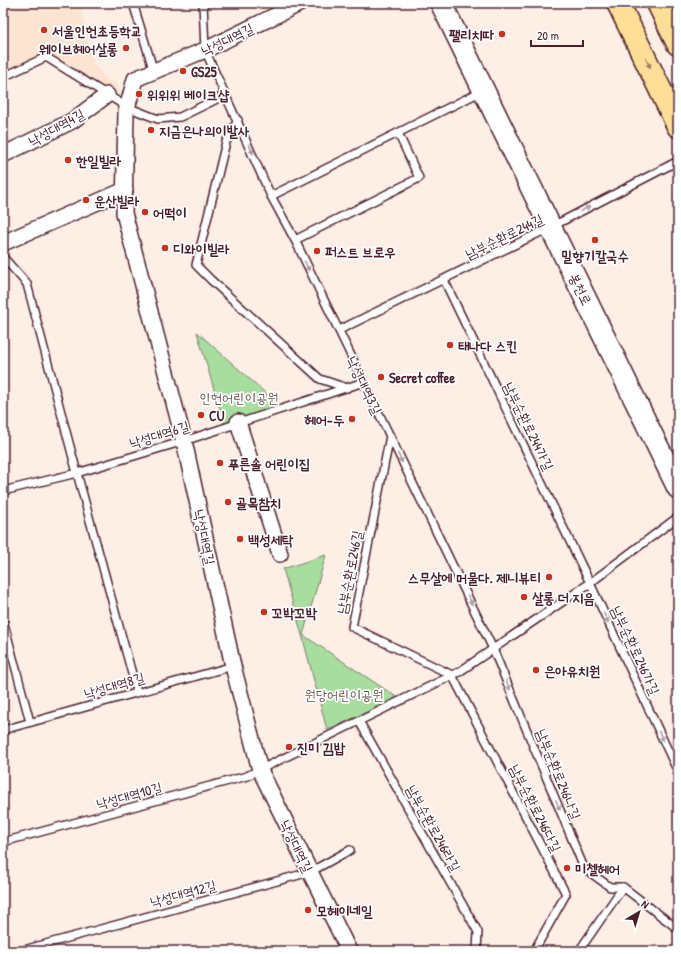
<svg xmlns="http://www.w3.org/2000/svg" width="681" height="954" font-family="'Patrick Hand','Poor Story',sans-serif">
  <rect width="100%" height="100%" fill="#fdefe5"/>
  <filter id="ink" filterUnits="userSpaceOnUse"><feTurbulence type="fractalNoise" baseFrequency=".025" numOctaves="2"/><feDisplacementMap in="SourceGraphic" scale="8" xChannelSelector="R" yChannelSelector="G"/><feConvolveMatrix kernelMatrix="1 2 1 2 8 2 1 2 1" color-interpolation-filters="sRGB"/></filter>
  <g filter="url(#ink)">
    <path fill="#fce4d2" d="M3,3h76l15,60 13,17 11,4 -1,25 -71,-52 -43,20z"/>
    <g fill="#a8dda0" stroke="#797e66">
      <path d="M197,332l83,74 -56,17z"/>
      <path d="M326,555l-23,80 95,63 -71,32 -25,-95 -19,-66z"/>
    </g>
    <g fill="none" stroke-linecap="round" stroke-linejoin="round">
      <g stroke="#4a1f2b" stroke-width="10">
        <g id="lane">
          <path d="M133,3l21,69"/>
          <path d="M203,3l2,47 66,146 24,44 198,409 91,219 26,19h13l55,42"/>
          <path d="M3,77l43,-20 81,50 31,12 22,-2 45,-22"/>
          <path d="M238,120l-12,22 -30,123 15,15 109,99 27,9"/>
          <path d="M271,196l211,-105"/>
          <path d="M295,240l124,-62 -21,-45"/>
          <path d="M3,257l24,27 50,189 60,219"/>
          <path d="M444,280l146,303 88,189"/>
          <path d="M339,330l212,-103 127,-66"/>
          <path d="M390,436l-38,191 100,48 114,219 -32,57"/>
          <path d="M3,491l74,-18 107,-32 180,-59"/>
          <path d="M3,620l27,102"/>
          <path d="M359,721l119,211 -1,19"/>
          <path d="M3,730l230,-64"/>
          <path d="M3,842l244,-66 212,-104 131,-89 88,-66"/>
          <path d="M20,951l290,-79 40,-22"/>
          <path d="M579,951l44,-64"/>
        </g>
      </g>
      <g stroke="#4a1f2b" stroke-width="18">
        <g id="street">
          <path d="M301,3l-96,47 -70,29 -9,33 -2,101 60,228 49,225 27,104 89,181"/>
          <path d="M3,155l69,-34 35,-26"/>
          <path d="M3,243l122,-53"/>
          <path d="M238,422l42,132"/>
        </g>
      </g>
      <g stroke="#4a1f2b" stroke-width="24">
        <path id="secondary" d="M441,3l237,485"/>
      </g>
      <g stroke="#4a1f2b" stroke-width="25">
        <g id="primary">
          <path d="M618,3l60,123"/>
          <path d="M658,3l20,41"/>
        </g>
      </g>
      <use href="#lane" stroke="#fff" stroke-width="7"/>
      <use href="#street" stroke="#fff" stroke-width="15"/>
      <use href="#secondary" stroke="#fff" stroke-width="21"/>
      <use href="#primary" stroke="#fdde96" stroke-width="22"/>
    </g>
    <defs><path id="oneway-solid" d="M-6-.8H1V-3.2L6.5 0L1 3.2V.8H-6Z"/></defs>
    <use fill="#a47e60" href="#oneway-solid" transform="translate(648 63) rotate(64)"/>
    <g fill="#ae9aa0">
      <use href="#oneway-solid" transform="translate(251 149) rotate(66)"/>
      <use href="#oneway-solid" transform="translate(585 209) rotate(-28)"/>
      <use href="#oneway-solid" transform="translate(307 266) rotate(64)"/>
      <use href="#oneway-solid" transform="translate(400 458) rotate(64)"/>
      <use href="#oneway-solid" transform="translate(470 600) rotate(64)"/>
      <use href="#oneway-solid" transform="translate(606 618) rotate(65)"/>
      <use href="#oneway-solid" transform="translate(508 685) rotate(68)"/>
      <use href="#oneway-solid" transform="translate(661 736) rotate(65)"/>
      <use href="#oneway-solid" transform="translate(558 805) rotate(68)"/>
    </g>
  </g>
  <g fill="#c8321e" stroke="#fff" stroke-width="1.5">
    <circle cx="44" cy="30" r="4"/>
    <circle cx="502" cy="34" r="4"/>
    <circle cx="126" cy="48" r="4"/>
    <circle cx="183" cy="71" r="4"/>
    <circle cx="139" cy="94" r="4"/>
    <circle cx="151" cy="130" r="4"/>
    <circle cx="68" cy="160" r="4"/>
    <circle cx="86" cy="200" r="4"/>
    <circle cx="145" cy="212" r="4"/>
    <circle cx="595" cy="240" r="4"/>
    <circle cx="165" cy="248" r="4"/>
    <circle cx="317" cy="251" r="4"/>
    <circle cx="450" cy="345" r="4"/>
    <circle cx="381" cy="377" r="4"/>
    <circle cx="201" cy="415" r="4"/>
    <circle cx="352" cy="419" r="4"/>
    <circle cx="220" cy="463" r="4"/>
    <circle cx="228" cy="502" r="4"/>
    <circle cx="240" cy="539" r="4"/>
    <circle cx="549" cy="577" r="4"/>
    <circle cx="524" cy="597" r="4"/>
    <circle cx="264" cy="612" r="4"/>
    <circle cx="536" cy="670" r="4"/>
    <circle cx="289" cy="747" r="4"/>
    <circle cx="567" cy="868" r="4"/>
    <circle cx="308" cy="910" r="4"/>
  </g>
  <g text-anchor="middle" dominant-baseline="central" stroke-width="3.5" stroke-linejoin="round" paint-order="stroke">
    <g font-size="14" font-weight="bold" fill="#4a1f2b" stroke="#fff" text-anchor="start">
      <text x="52" y="30">서울인헌초등학교</text>
      <text x="494" y="34" text-anchor="end">팰리치따</text>
      <text x="118" y="48" text-anchor="end">웨이브헤어살롱</text>
      <text x="191" y="71">GS25</text>
      <text x="147" y="94">위위위 베이크샵</text>
      <text x="159" y="130">지금은나의이발사</text>
      <text x="76" y="160">한일빌라</text>
      <text x="94" y="200">운산빌라</text>
      <text x="153" y="212">어떡이</text>
      <text x="173" y="248">디와이빌라</text>
      <text x="325" y="251">퍼스트 브로우</text>
      <text x="595" y="255" text-anchor="middle">밀향기칼국수</text>
      <text x="458" y="345">태나다 스킨</text>
      <text x="389" y="377">Secret coffee</text>
      <text x="209" y="415">CU</text>
      <text x="344" y="419" text-anchor="end">헤어-두</text>
      <text x="228" y="463">푸른솔 어린이집</text>
      <text x="236" y="502">골목참치</text>
      <text x="248" y="539">백성세탁</text>
      <text x="541" y="577" text-anchor="end">스무살에 머물다. 제니뷰티</text>
      <text x="532" y="597">살롱 더 지음</text>
      <text x="272" y="612">꼬박꼬박</text>
      <text x="544" y="670">은아유치원</text>
      <text x="297" y="747">진미 김밥</text>
      <text x="575" y="868">미첼헤어</text>
      <text x="316" y="910">모헤이네일</text>
    </g>
    <g font-size="14" fill="#4a1f2b" stroke="#fff">
      <text transform="translate(227 39) rotate(-26)">낙성대역길</text>
      <text transform="translate(56 127) rotate(-29)">낙성대역4길</text>
      <text transform="translate(504 236) rotate(-26)">남부순환로244길</text>
      <text transform="translate(581 289) rotate(64)">봉천로</text>
      <text transform="translate(365 385) rotate(64)">낙성대역3길</text>
      <text transform="translate(529 426) rotate(64)">남부순환로244가길</text>
      <text transform="translate(159 434) rotate(-17)">낙성대역6길</text>
      <text transform="translate(205 537) rotate(78)">낙성대역길</text>
      <text transform="translate(349 572) rotate(-79)">남부순환로246길</text>
      <text transform="translate(636 650) rotate(65)">남부순환로246가길</text>
      <text transform="translate(114 685) rotate(-16)">낙성대역8길</text>
      <text transform="translate(559 774) rotate(68)">남부순환로246나길</text>
      <text transform="translate(129 795) rotate(-15)">낙성대역10길</text>
      <text transform="translate(536 808) rotate(63)">남부순환로246다길</text>
      <text transform="translate(434 828) rotate(61)">남부순환로246라길</text>
      <text transform="translate(297 846) rotate(64)">낙성대역길</text>
      <text transform="translate(183 893) rotate(-15)">낙성대역12길</text>
    </g>
    <g font-size="14" fill="#66584e" stroke="#fff">
      <text x="239" y="397">인헌어린이공원</text>
      <text x="344" y="694">원당어린이공원</text>
    </g>
  </g>
  <rect width="681" height="954" fill="none" stroke="#fff" stroke-width="16"/>
  <rect x="8" y="8" width="665" height="938" fill="none" stroke="#4a1f2b" stroke-width="1.5" filter="url(#ink)"/>
  <g transform="translate(639 912) rotate(38)" stroke="#ffffff" stroke-width="3" paint-order="stroke">
  <path d="M0-3L7 15L0 10L-7 15Z" fill="#4a1f2b"/>
  <text y="-6" font-size="11" font-weight="bold" text-anchor="middle" fill="#4a1f2b">N</text>
  </g>
  <path d="M531 40v6h52v-6" fill="none" stroke="#4a1f2b" stroke-width="2"/>
  <text x="537" y="40" font-size="12" fill="#4a1f2b" stroke="#ffffff" stroke-width="3" paint-order="stroke">20 m</text>
</svg>
